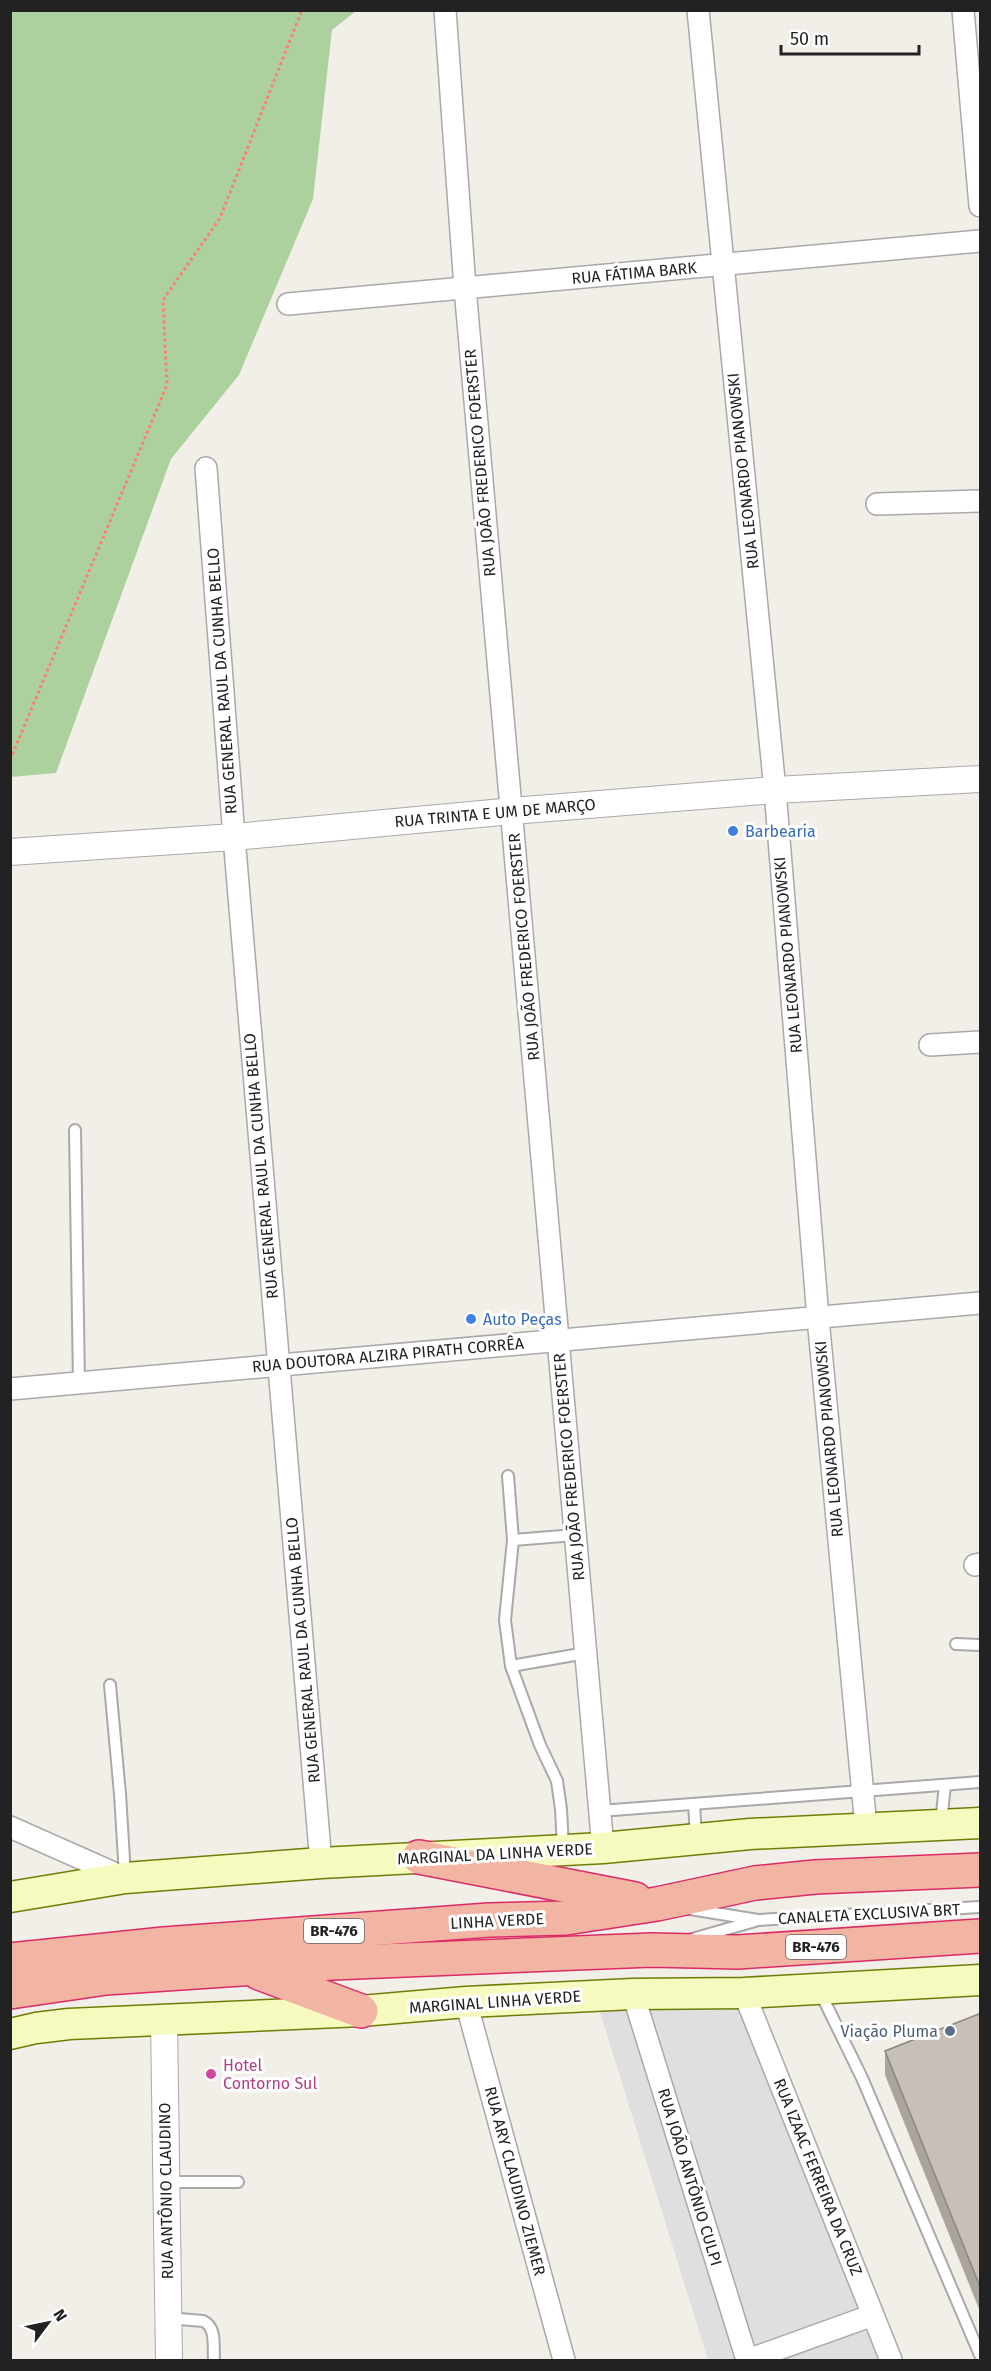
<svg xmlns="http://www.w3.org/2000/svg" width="991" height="2371" font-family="'Fira Sans',sans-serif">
  <rect width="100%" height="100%" fill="#f2efe9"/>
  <path fill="#e0dfdf" d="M744,1993l147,367h-183l-113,-364z"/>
  <path fill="#add19e" d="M11,10l345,1 -24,19 -19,169 -74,176 -68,84 -115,314 -45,4z"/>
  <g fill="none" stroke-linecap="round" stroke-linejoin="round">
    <g stroke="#a9a9a9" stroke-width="14">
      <g id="service">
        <path d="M75,1130l4,253"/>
        <path d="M508,1476l5,64 -8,80 6,46 29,79 17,36 4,28 2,38"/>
        <path d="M513,1540l62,-5"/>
        <path d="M956,1644l24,1"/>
        <path d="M511,1666l75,-13"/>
        <path d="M110,1685l10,109 5,82"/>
        <path d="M694,1804l2,32"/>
        <path d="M600,1811l380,-29"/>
        <path d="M941,1823l4,-38"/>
        <path d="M690,1909l68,11 222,-13"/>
        <path d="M692,1939l63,-18"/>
        <path d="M820,1992l42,86 118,277"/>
        <path d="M166,2182h72"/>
        <path d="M168,2318l35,3c14,6 10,26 11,39"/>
      </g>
    </g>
    <g stroke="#a9a9a9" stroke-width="24">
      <g id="minor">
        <path d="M445,10l20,278 138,1560"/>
        <path d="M698,10l77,780 43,528 48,509"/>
        <path d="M963,10l17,196"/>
        <path d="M288,304l692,-63"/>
        <path d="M206,468l28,369 87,1026"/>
        <path d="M877,504l103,-3"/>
        <path d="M930,1045l50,-3"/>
        <path d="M10,1389l970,-86"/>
        <path d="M975,1565l5,-1"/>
        <path d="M10,1827l115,51"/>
        <path d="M744,1993l147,367"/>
        <path d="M633,1994l114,366"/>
        <path d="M466,2002l98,358"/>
        <path d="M748,2360l125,-45"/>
      </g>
    </g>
    <g stroke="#a9a9a9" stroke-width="28">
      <g id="tertiary">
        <path d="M10,852l224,-15 278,-26 263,-21 205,-11"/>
        <path d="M164,2021l5,339"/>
      </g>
    </g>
    <g stroke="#707d05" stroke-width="33">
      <g id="secondary">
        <path d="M10,1897l115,-19 196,-15 282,-15 147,-14 230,-11"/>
        <path d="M10,2034l26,-6 33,-4 292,-13 105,-9 167,-8 111,-1 236,-13"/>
      </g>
    </g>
    <g stroke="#dc2a67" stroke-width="36">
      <g id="trunk">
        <path d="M419,1857l216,42"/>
        <path d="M10,1960l154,-16 325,-24 77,-2 91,-14 98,-21 60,-6 165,-7"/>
        <path d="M259,1973l102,38"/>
        <path d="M10,1992l96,-14 226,-15 320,-13 86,2 242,-16"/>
      </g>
    </g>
    <path stroke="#fa8072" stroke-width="3" stroke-dasharray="3 3" stroke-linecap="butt" d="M10,760l157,-375 -4,-85 57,-82 82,-208"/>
    <use href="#service" stroke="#fff" stroke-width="10"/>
    <use href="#minor" stroke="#fff" stroke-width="21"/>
    <use href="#tertiary" stroke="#fff" stroke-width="26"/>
    <use href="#secondary" stroke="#f7fabf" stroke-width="30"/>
    <use href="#trunk" stroke="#f2b4a3" stroke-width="33"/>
  </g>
  <path fill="#aba49e" d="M981,2013v301l-96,-239v-24z"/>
  <path fill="#c7bfb8" stroke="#8b8681" stroke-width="1.5" d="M981,2013v276l-96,-238z"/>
  <g fill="#3f7fe0" stroke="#fff" stroke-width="2">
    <circle cx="733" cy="831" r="6"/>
    <circle cx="471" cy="1319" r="6"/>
  </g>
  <circle fill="#5c6f8a" stroke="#fff" stroke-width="2" cx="950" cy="2031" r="6"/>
  <circle fill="#d1479c" stroke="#fff" stroke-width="2" cx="211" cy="2074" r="6"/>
  <g text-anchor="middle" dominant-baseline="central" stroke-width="6" stroke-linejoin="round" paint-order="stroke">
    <g fill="#fff" stroke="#646464" stroke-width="1.5">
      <rect x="304" y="1919" width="60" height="24" rx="4.5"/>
      <rect x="786" y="1935" width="60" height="24" rx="4.5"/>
    </g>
    <g font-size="15" font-weight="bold" fill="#222">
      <text x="334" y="1931">BR-476</text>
      <text x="816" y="1947">BR-476</text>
    </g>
    <g font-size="16" fill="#222" stroke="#fff">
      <text transform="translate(634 273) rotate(-5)">RUA FÁTIMA BARK</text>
      <text transform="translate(480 463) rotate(-95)">RUA JOÃO FREDERICO FOERSTER</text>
      <text transform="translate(743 471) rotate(-96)">RUA LEONARDO PIANOWSKI</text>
      <text transform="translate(222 681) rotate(-94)">RUA GENERAL RAUL DA CUNHA BELLO</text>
      <text transform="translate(495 813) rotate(-5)">RUA TRINTA E UM DE MARÇO</text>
      <text transform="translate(524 947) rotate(-95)">RUA JOÃO FREDERICO FOERSTER</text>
      <text transform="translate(788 955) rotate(-95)">RUA LEONARDO PIANOWSKI</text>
      <text transform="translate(261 1166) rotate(-95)">RUA GENERAL RAUL DA CUNHA BELLO</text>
      <text transform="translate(388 1355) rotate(-5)">RUA DOUTORA ALZIRA PIRATH CORRÊA</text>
      <text transform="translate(829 1439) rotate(-95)">RUA LEONARDO PIANOWSKI</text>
      <text transform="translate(569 1467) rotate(-95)">RUA JOÃO FREDERICO FOERSTER</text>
      <text transform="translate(303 1650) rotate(-95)">RUA GENERAL RAUL DA CUNHA BELLO</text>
      <text transform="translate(495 1854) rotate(-3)">MARGINAL DA LINHA VERDE</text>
      <text transform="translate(869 1914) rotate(-3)">CANALETA EXCLUSIVA BRT</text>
      <text transform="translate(497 1921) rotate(-3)">LINHA VERDE</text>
      <text transform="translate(495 2002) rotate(-4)">MARGINAL LINHA VERDE</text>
      <text transform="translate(690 2177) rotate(73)">RUA JOÃO ANTÔNIO CULPI</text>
      <text transform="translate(818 2177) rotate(68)">RUA IZAAC FERREIRA DA CRUZ</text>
      <text transform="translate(515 2181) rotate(75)">RUA ARY CLAUDINO ZIEMER</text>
      <text transform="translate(166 2191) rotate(-91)">RUA ANTÔNIO CLAUDINO</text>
    </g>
    <g font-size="16" fill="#366cbe" stroke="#fff" text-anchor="start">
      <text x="745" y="831">Barbearia</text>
      <text x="483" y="1319">Auto Peças</text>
    </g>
    <g font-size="16" fill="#4e5e75" stroke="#fff" text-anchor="end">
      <text x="938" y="2031">Viação Pluma</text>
    </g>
    <g font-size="16" fill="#b23c85" stroke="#fff" text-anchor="start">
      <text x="223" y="2065">Hotel<tspan x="223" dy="18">Contorno Sul</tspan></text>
    </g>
  </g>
  <rect width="991" height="2371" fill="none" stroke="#222222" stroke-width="24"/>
  <g transform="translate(48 2323) rotate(58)" stroke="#ffffff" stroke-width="4.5" paint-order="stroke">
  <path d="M0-4.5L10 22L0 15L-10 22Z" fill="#222222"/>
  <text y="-9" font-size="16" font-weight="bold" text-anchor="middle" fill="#222222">N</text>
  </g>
  <path d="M781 45v9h138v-9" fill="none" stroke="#222222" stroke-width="3"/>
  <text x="790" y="45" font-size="18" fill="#222222" stroke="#ffffff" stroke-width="4.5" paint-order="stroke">50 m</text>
</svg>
